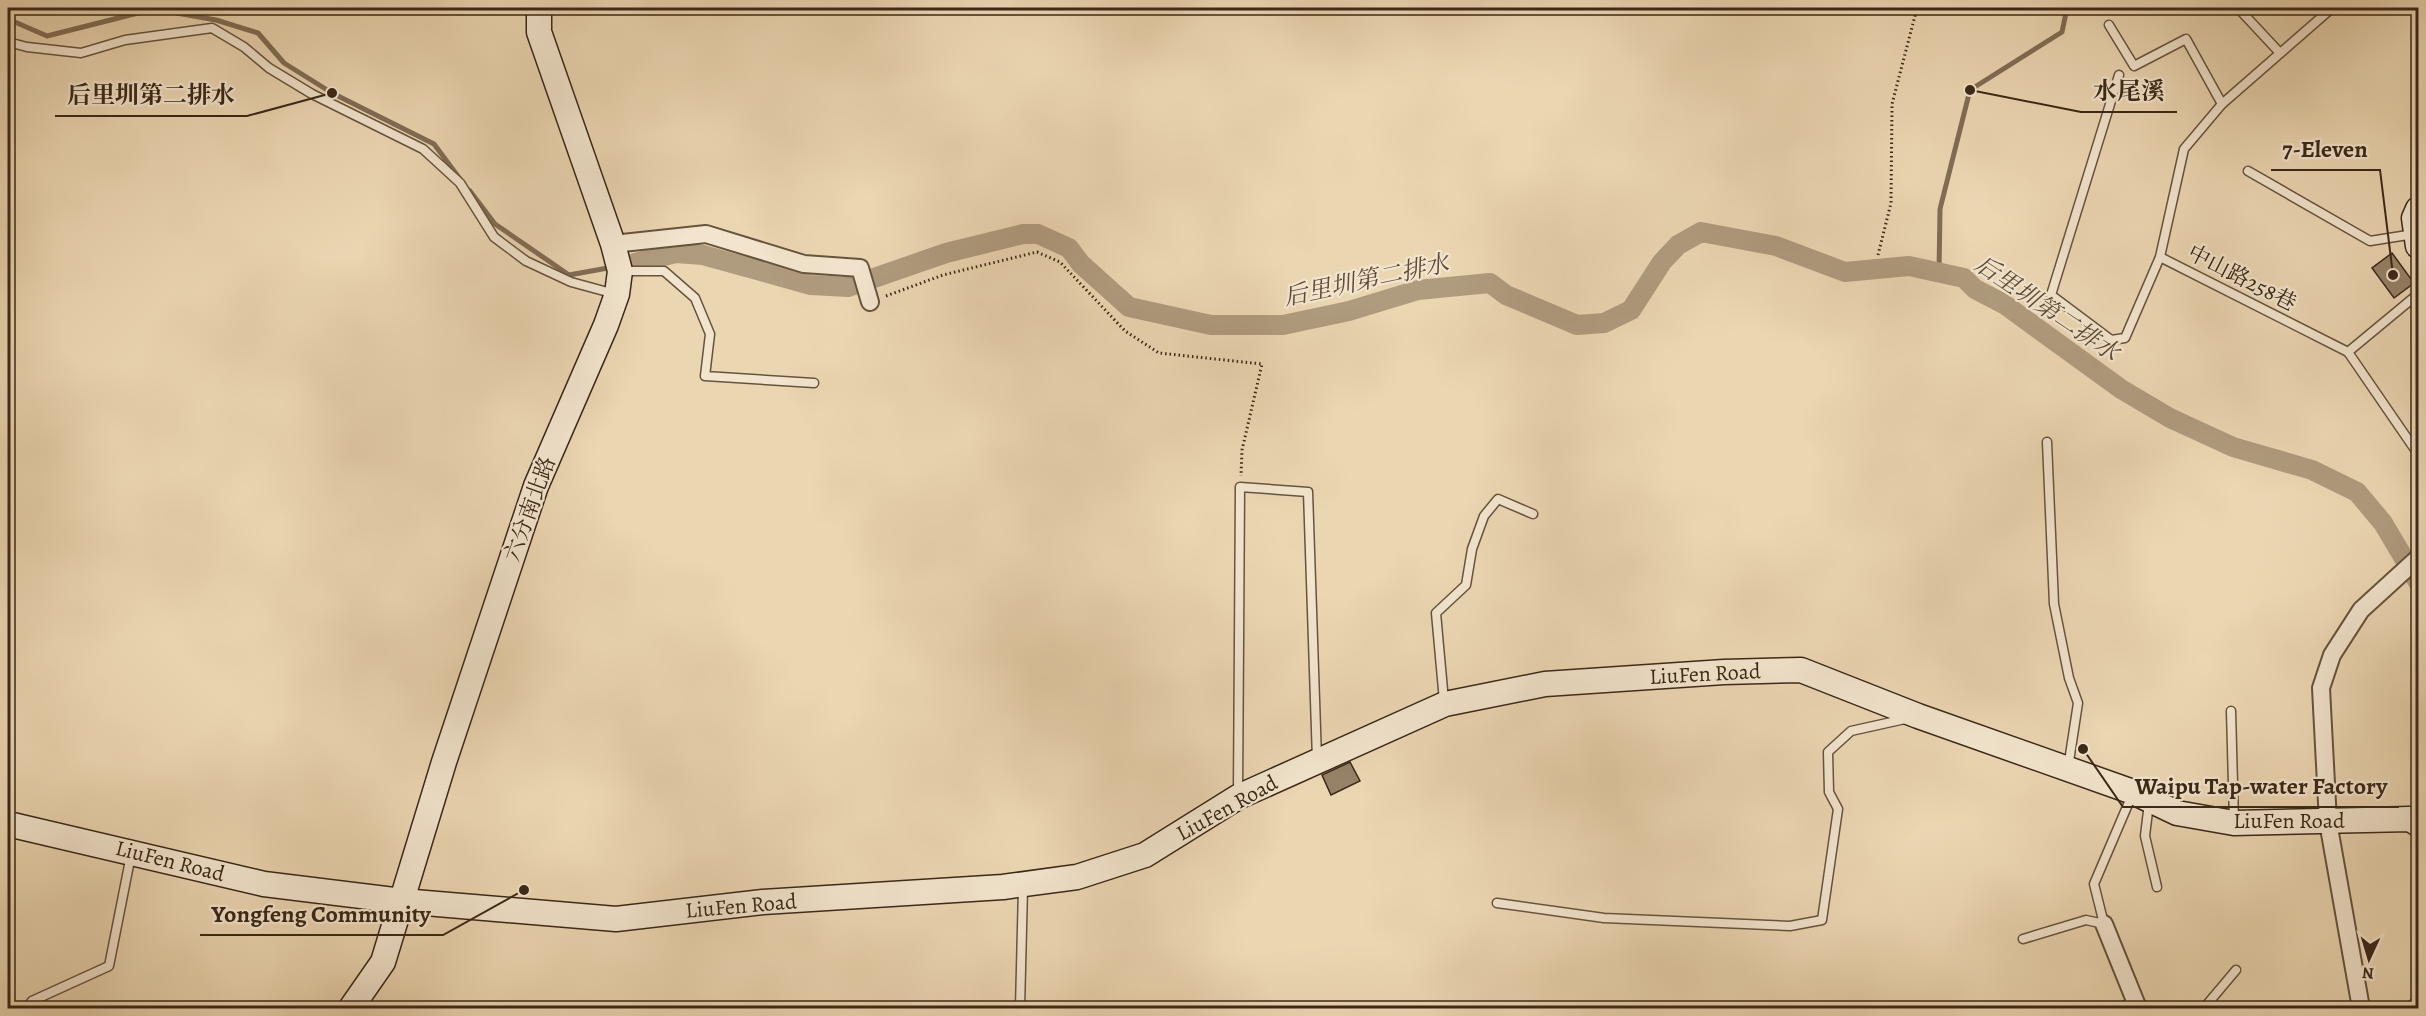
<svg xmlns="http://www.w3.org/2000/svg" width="2426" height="1016" font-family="Alegreya,'Noto Serif TC',serif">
  <rect width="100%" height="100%" fill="#ebd6b2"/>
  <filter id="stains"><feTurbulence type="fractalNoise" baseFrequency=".00333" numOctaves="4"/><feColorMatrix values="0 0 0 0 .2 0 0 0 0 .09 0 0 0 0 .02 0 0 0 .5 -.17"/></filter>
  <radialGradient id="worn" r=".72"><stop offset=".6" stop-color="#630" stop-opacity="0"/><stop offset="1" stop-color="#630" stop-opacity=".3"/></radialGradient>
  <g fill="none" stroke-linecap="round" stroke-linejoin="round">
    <g stroke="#806d55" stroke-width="5">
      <path d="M8,19l39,17 107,-27 62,11 42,13 26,30 48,30 102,51 26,35"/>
      <path d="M470,191l25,33 74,51 39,-7"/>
      <path d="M1939,271l1,-62 30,-119 92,-58 5,-24"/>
    </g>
    <path stroke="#af9b7e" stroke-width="20" d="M635,263l41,-10 27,2 108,30 37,2 98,-34 77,-19h15l31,14 12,16 48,43 82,18h72l66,-14 69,-21 72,-7 16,12 71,30 27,-2 27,-13 31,-48 16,-17 23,-13 75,14 69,26 64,-6 55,12 11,11 29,15 117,85 49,29 63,29 79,23 45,22 26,31 35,59"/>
  </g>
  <g fill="#968268" stroke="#3a2818" stroke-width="1.5">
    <path d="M2392,253l22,30 -20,15 -22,-30z"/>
    <path d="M1350,762l10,19 -29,14 -9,-20z"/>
  </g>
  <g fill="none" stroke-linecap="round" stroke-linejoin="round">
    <g stroke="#66543e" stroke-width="11">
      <g id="lane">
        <path d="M2238,8l42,45"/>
        <path d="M2332,8l-110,96 -38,45 -24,108 188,95 70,102"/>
        <path d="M2109,25l25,41 52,-27 36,65"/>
        <path d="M8,42l19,5 54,6 44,-13 87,-12 32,19 25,21 43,26 111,55 37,34 34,54 32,24 45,21 44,12"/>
        <path d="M2119,75l-68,220 60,45 14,-2 35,-81"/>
        <path d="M2248,171l122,70 44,-7"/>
        <path d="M623,271h41l31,27 15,36 -5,42 109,7"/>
        <path d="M2348,352l70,-58"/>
        <path d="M2047,442l7,162 15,74 9,25 -10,65"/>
        <path d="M1444,701l-8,-88 30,-28 6,-36 12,-33 14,-17 35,15"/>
        <path d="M2231,711l3,110"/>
        <path d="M1238,793l2,-306 68,5 9,267"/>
        <path d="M2149,803l-4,33 12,51"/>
        <path d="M1497,903l107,15 186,8 32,-6 16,-111 -9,-17 -1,-40 23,-21 54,-12"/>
        <path d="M2023,939l63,-19 18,4 -10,-40 38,-89"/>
        <path d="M26,1008l6,-7 77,-35 22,-111"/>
        <path d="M1020,1008l3,-120"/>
        <path d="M2118,1008l17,-7"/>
        <path d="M2204,1008l32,-38"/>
        <path d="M2408,1008l10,-8"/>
      </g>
    </g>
    <g stroke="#66543e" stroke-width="20">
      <g id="street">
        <path d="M613,244l93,-10 98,30 56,4 10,34"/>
        <path d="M2104,924l34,84"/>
        <path d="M2361,1008l-33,-186 -7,-134 11,-33 29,-45 57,-52"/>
      </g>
    </g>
    <g stroke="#3a2818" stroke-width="27">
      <g id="secondary">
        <path d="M2418,209l-4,9 4,28"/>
        <path d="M8,824l256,60 138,17 214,18 147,-17 240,-15 74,-10 68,-22 93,-58 207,-93 100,-20 179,-12 77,-2 117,46 215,76 44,21 57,10 176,-4 8,5"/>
        <path d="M351,1008l32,-46 61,-200 92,-276 70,-161 11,-31 3,-23 -7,-27 -74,-212v-24"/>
      </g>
    </g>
    <g stroke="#3a2818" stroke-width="3" stroke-dasharray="1.5 3" stroke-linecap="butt">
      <path d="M1878,255l13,-52 1,-99 25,-96"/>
      <path d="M886,296l57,-21 94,-23 23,10 65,69 34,22 103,11 -20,86 -1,26"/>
    </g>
    <use href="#lane" stroke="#f2e4cd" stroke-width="8"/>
    <use href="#street" stroke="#f2e4cd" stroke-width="16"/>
    <use href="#secondary" stroke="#f2e4cd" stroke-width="24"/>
  </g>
  <g text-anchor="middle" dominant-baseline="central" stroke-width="4.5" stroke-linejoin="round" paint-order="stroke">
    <g font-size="22" fill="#3a2818" stroke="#f2e4cd">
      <text transform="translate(2242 278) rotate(27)">中山路258巷</text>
      <text transform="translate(530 509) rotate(-70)">六分南北路</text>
      <text transform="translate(1705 674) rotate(-3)">LiuFen Road</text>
      <text transform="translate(1227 808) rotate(-29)">LiuFen Road</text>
      <text x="2289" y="821">LiuFen Road</text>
      <text transform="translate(170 861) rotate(14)">LiuFen Road</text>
      <text transform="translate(741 906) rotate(-5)">LiuFen Road</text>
    </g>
    <g font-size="24" font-style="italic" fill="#5d4a37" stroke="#f2e4cd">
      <text transform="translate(1366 280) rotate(-12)">后里圳第二排水</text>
      <text transform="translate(2047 308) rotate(34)">后里圳第二排水</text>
    </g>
  </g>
  <path fill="none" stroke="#3a2818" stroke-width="2" d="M1970 90L2081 112H2177M332 93L247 116H55M2393 275L2380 170H2271M2083 749L2123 807H2399M524 890L443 935H200"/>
  <g fill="#3a2818" stroke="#f2e4cd" stroke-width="2">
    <circle cx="1970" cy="90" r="6"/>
    <circle cx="332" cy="93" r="6"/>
    <circle cx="2393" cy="275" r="6"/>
    <circle cx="2083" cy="749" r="6"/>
    <circle cx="524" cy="890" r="6"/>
  </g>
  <g font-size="24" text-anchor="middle" font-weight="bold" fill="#3a2818" stroke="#f2e4cd" stroke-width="4.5" stroke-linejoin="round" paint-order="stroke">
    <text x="2129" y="99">水尾溪</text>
    <text x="151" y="103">后里圳第二排水</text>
    <text x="2325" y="157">7-Eleven</text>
    <text x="2261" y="794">Waipu Tap-water Factory</text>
    <text x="321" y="922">Yongfeng Community</text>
  </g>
  <rect width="2426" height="1016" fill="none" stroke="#ebd6b2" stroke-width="30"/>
  <rect x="9" y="9" width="2408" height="998" fill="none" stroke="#3a2818" stroke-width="3"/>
  <rect x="15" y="15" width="2396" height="986" fill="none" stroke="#3a2818" stroke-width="1.5"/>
  <g transform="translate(2369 959) rotate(184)" stroke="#f2e4cd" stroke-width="4.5" paint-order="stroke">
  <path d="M0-4.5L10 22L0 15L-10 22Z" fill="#3a2818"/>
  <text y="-9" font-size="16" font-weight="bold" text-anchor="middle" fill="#3a2818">N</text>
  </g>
  <rect width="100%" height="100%" filter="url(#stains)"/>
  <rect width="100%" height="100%" fill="url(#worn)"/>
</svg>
